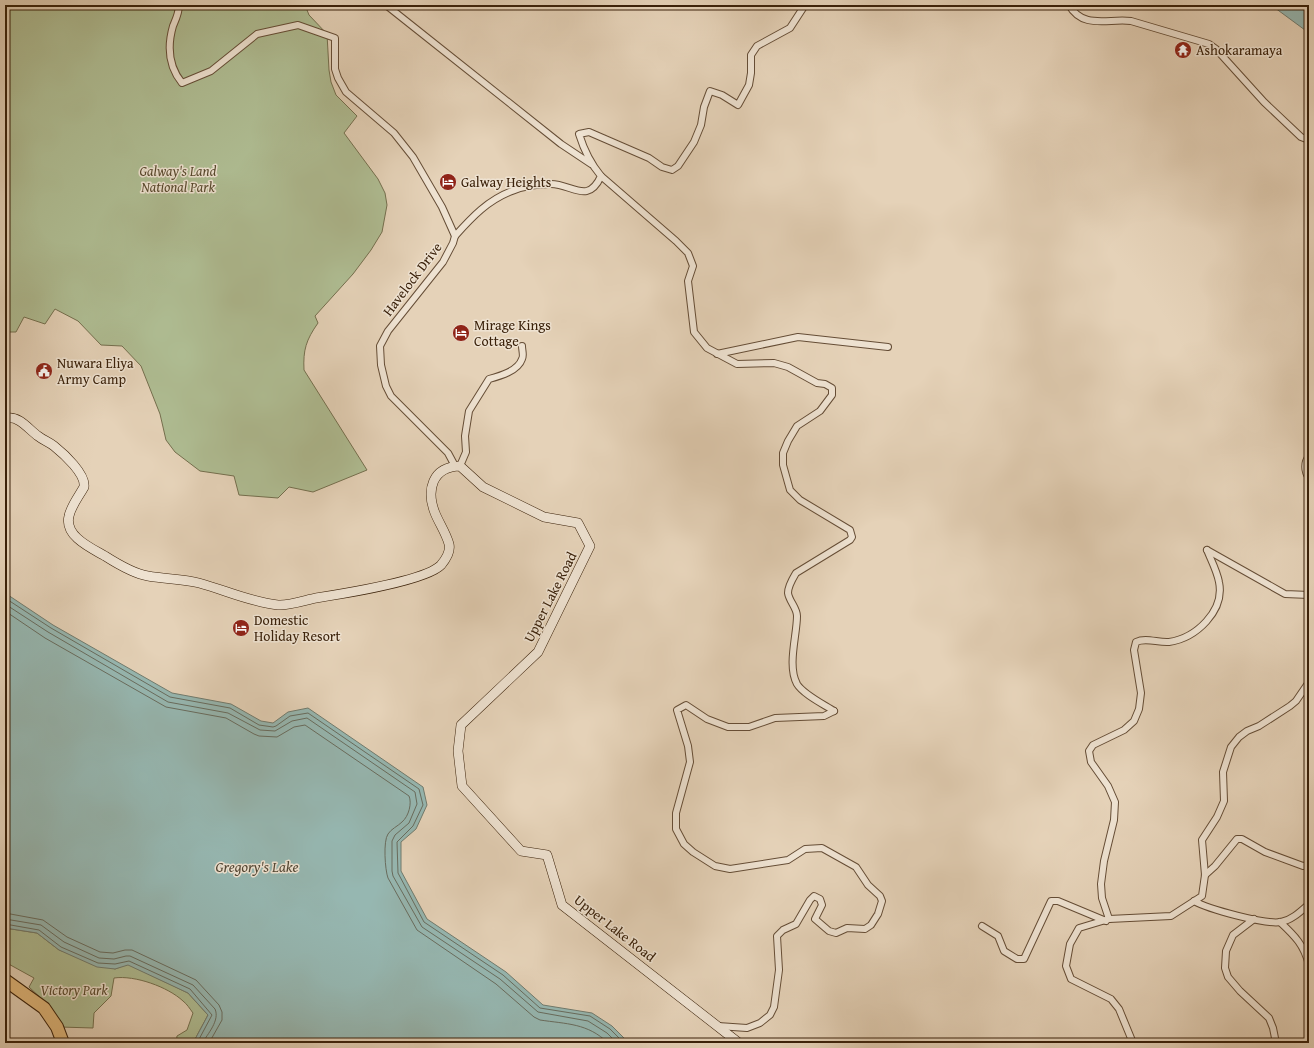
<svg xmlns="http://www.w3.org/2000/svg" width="1314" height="1048" font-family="'Gentium Book Plus',serif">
  <rect width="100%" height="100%" fill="#e5d2b8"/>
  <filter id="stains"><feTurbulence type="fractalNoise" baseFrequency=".005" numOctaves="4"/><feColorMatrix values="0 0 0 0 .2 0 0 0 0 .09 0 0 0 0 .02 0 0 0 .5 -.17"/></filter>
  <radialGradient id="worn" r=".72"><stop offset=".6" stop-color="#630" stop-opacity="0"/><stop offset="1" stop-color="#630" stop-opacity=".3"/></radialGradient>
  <g fill="#afbd93" stroke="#746f4e">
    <path d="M5,5h300l4,10 18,19 2,36 2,12 5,13 21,21 -13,17 34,46 7,14 2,12 -5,27 -11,18 -18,24 -38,42 3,7c-12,17 -15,27 -14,47l63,100 -54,22 -24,-5 -11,11 -39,-3 -5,-19 -34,-5 -25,-19 -9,-12 -6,-26 -19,-48 -19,-20 -21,-1 -23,-24 -23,-12 -10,15 -21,-7 -8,15h-11z"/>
    <path d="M5,928l32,5 22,17 56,19 13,-5 60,29 20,22 -15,28h-17l1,-7 10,-6 6,-17c-3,-4 -6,-9 -10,-12 -15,-14 -48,-26 -69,-23l-3,18 -17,17 -1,15 -33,-1 -16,-26 -15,-14 5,-9 -29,-16z"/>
  </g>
  <g fill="#96b7b1" stroke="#717b6e">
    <path d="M1271,5h38v28z"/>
    <path d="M5,593l48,32 119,68 59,11 30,17 12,2 15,-11 20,-4 115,79 4,18 -11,24 -15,13v29l26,48 79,53 37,33 49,8 20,13 17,17h-436l15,-28 -20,-22 -60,-28 -13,4 -18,-2 -38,-17 -22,-17 -32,-5z"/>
  </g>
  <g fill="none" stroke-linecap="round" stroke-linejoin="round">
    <g stroke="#686c5e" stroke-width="1">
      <path d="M5,598l46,30 119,69 60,11 29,17 14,2 3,-1 14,-10 18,-3 111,76 4,16 -10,21 -16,16 1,31 26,49 79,53 37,33 50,8 20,13 14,14"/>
      <path d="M5,604l43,28 120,70 60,11 32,17 15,1 17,-10 15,-3 108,74 2,12 -8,19 -14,12 -3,6v30l1,5 29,51 78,52 38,33 50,9 19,12 10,10"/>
      <path d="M5,611l40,27 121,69 60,11 28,16 5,2 18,1 17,-10 11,-2 104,71c3,7 0,20 -7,26 -4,4 -11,7 -14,12 -5,7 -3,36 0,44l29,52 79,54 38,33 6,3c26,4 48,3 68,23"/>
      <path d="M5,913l38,7 24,17 33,15 13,1 12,-3h7l64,30 23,25 3,7v8l-13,23"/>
      <path d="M5,919l36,6 23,17 35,16 15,1 12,-3h4l63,29 22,24c5,11 -7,25 -13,34"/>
      <path d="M5,924l34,6 22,17 37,16 17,1 14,-3 61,28 22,26 -15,28"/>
    </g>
    <g stroke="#654d36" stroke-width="8">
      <g id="street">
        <path d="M179,5c0,8 -3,14 -6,21 -6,21 -4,41 9,57l29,-12 46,-37 41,-9 37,13v31l3,9 8,14 48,41 19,24 29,50 13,29 -2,7 -10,19 -55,69 -8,15 1,19 5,21 5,10 57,57 7,13"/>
        <path d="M386,5l175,139 30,20"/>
        <path d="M1069,5c14,25 40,13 62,16l78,23 7,5 48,53 37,35 8,3"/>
        <path d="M601,176l75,65 12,12 5,13 -5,15 6,51 13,16 30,16 37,-1 14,4 29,16 8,1 7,4v7l-12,16 -23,15 -9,15 -5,12v12l7,25 10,10 50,30 2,7 -2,3 -54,33c-3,5 -8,13 -8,20 1,8 9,15 9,23 0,19 -10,50 0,68 6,10 26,20 37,27"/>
        <path d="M455,236c17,-19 33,-36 57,-45 12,-5 27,-7 39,-7 21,0 37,21 50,-8 -11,-13 -17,-26 -22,-42l10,-2 60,26 13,9 10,3 6,-4 16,-24 7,-17 3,-18 6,-16 12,4 16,10 11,-20 2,-12v-18l6,-9 33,-18 15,-23"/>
        <path d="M717,354l81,-17 90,10"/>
        <path d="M1309,456c-5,6 -5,15 0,22"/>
        <path d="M460,466l6,-14 -1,-16 4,-25 20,-32c11,-3 29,-8 33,-20 2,-3 0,-9 0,-13"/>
        <path d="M1207,550l78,44 24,1"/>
        <path d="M1205,875l10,-9 22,-27h5l23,13 38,14 6,-1"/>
        <path d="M1194,901c14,8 72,24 87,21 11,-2 20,-11 28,-18"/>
        <path d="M1109,919l-7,-21 -1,-14 3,-23 10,-41 1,-18 -7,-16 -17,-24 -2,-11 4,-6 31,-15 10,-9 5,-12 2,-16 -7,-43 2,-8c10,-5 22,1 33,0 27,-4 56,-31 50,-60 -2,-11 -8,-22 -12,-32"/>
        <path d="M1254,919l-21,16 -7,16 -1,17 3,9 12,14 29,27 4,10 3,15"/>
        <path d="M1280,922c15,14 24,23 29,43"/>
        <path d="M982,926l16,10 6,15 13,8h7l27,-58h7l48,20"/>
        <path d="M1309,987v1"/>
        <path d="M718,1026l29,2 13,-5 10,-8 4,-8 5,-37 -2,-34 6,-6 13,-6 14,-24 4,-4 6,3 2,6 -7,14 14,12 7,2 11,-5 18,1 6,-4 7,-11 4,-13 -2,-5 -12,-11 -12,-18 -34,-19 -17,1 -17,11 -58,9 -15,-3 -22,-14 -9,-8 -8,-15v-16l14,-51 -2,-16 -11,-36 9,-5 21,14 21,8h21l26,-9 49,-2 10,-5"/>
        <path d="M1133,1043l-14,-34 -8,-10 -40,-20 -5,-13 4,-22 9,-16 30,-9 62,-3 31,-20 3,-21 -3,-35 15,-23 7,-16 -1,-29 8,-25 8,-10 8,-6 12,-5 31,-20 6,-5 13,-19"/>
      </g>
    </g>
    <g stroke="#3a210a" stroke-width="10">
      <path id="secondary" d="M5,422l2,-4c13,-2 22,12 31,18 5,4 11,6 16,10 10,8 32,28 30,41 -5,9 -13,19 -15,29 -5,20 22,32 36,40 11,7 30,18 43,20 17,3 35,3 51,7 26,7 51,19 79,22 10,1 28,-5 38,-7 25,-4 110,-17 125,-33 5,-6 10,-13 8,-21 -3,-11 -10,-21 -14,-31 -9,-23 -3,-46 25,-47l23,21 61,30 34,6 12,23 -52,106 -77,73 -3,26 4,35 59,65 26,4 15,50 177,138"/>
    </g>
    <g stroke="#3a210a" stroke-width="14">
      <path id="highway" d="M5,980l39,28 13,19 6,16"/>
    </g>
    <use href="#street" stroke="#eee2d1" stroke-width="6"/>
    <use href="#secondary" stroke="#eee2d1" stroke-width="9"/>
    <use href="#highway" stroke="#e2b97c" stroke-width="12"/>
  </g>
  <defs>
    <g id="temple-disc" transform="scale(0.9)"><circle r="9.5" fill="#8f2418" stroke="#eee2d1"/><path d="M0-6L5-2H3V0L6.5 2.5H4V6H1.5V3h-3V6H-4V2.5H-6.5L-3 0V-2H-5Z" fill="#fff"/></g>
    <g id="hotel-disc" transform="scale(0.9)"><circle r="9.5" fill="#8f2418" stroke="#eee2d1"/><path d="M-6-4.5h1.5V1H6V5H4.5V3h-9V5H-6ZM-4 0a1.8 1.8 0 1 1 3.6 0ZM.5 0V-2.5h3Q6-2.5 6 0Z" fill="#fff"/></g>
    <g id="civic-disc" transform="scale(0.9)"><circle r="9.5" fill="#8f2418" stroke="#eee2d1"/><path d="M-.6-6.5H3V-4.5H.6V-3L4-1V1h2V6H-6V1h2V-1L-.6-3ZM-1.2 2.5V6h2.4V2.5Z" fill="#fff"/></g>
  </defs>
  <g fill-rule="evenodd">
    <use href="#temple-disc" x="1183" y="50"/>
    <use href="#hotel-disc" x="448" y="182"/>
    <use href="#hotel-disc" x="461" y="333"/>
    <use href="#civic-disc" x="44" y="371"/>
    <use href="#hotel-disc" x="241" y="628"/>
  </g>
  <g text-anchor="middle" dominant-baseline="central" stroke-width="3" stroke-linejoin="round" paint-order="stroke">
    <g font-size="14" fill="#3a210a" stroke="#eee2d1" text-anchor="start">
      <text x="1196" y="50">Ashokaramaya</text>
      <text x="461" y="182">Galway Heights</text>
      <text x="474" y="325">Mirage Kings<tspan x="474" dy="16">Cottage</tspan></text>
      <text x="57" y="363">Nuwara Eliya<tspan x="57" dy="16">Army Camp</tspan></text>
      <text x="254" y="620">Domestic<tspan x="254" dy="16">Holiday Resort</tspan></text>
    </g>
    <g font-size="14" font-style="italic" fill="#57482c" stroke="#eee2d1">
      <text x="178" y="171">Galway's Land<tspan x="178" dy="16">National Park</tspan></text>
      <text x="74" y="990">Victory Park</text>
    </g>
    <g font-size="14" fill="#3a210a" stroke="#eee2d1">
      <text transform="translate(412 279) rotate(-53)">Havelock Drive</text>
      <text transform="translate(550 597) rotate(-63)">Upper Lake Road</text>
      <text transform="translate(615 928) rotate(38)">Upper Lake Road</text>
    </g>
    <g font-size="15" font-style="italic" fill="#514634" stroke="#eee2d1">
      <text x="257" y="866">Gregory's Lake</text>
    </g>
  </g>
  <rect width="1314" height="1048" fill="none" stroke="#e5d2b8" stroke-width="20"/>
  <rect x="6" y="6" width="1302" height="1036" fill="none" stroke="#3a210a" stroke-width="2"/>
  <rect x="10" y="10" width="1294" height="1028" fill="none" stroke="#3a210a"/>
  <rect width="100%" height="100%" filter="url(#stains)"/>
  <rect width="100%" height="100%" fill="url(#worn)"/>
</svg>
